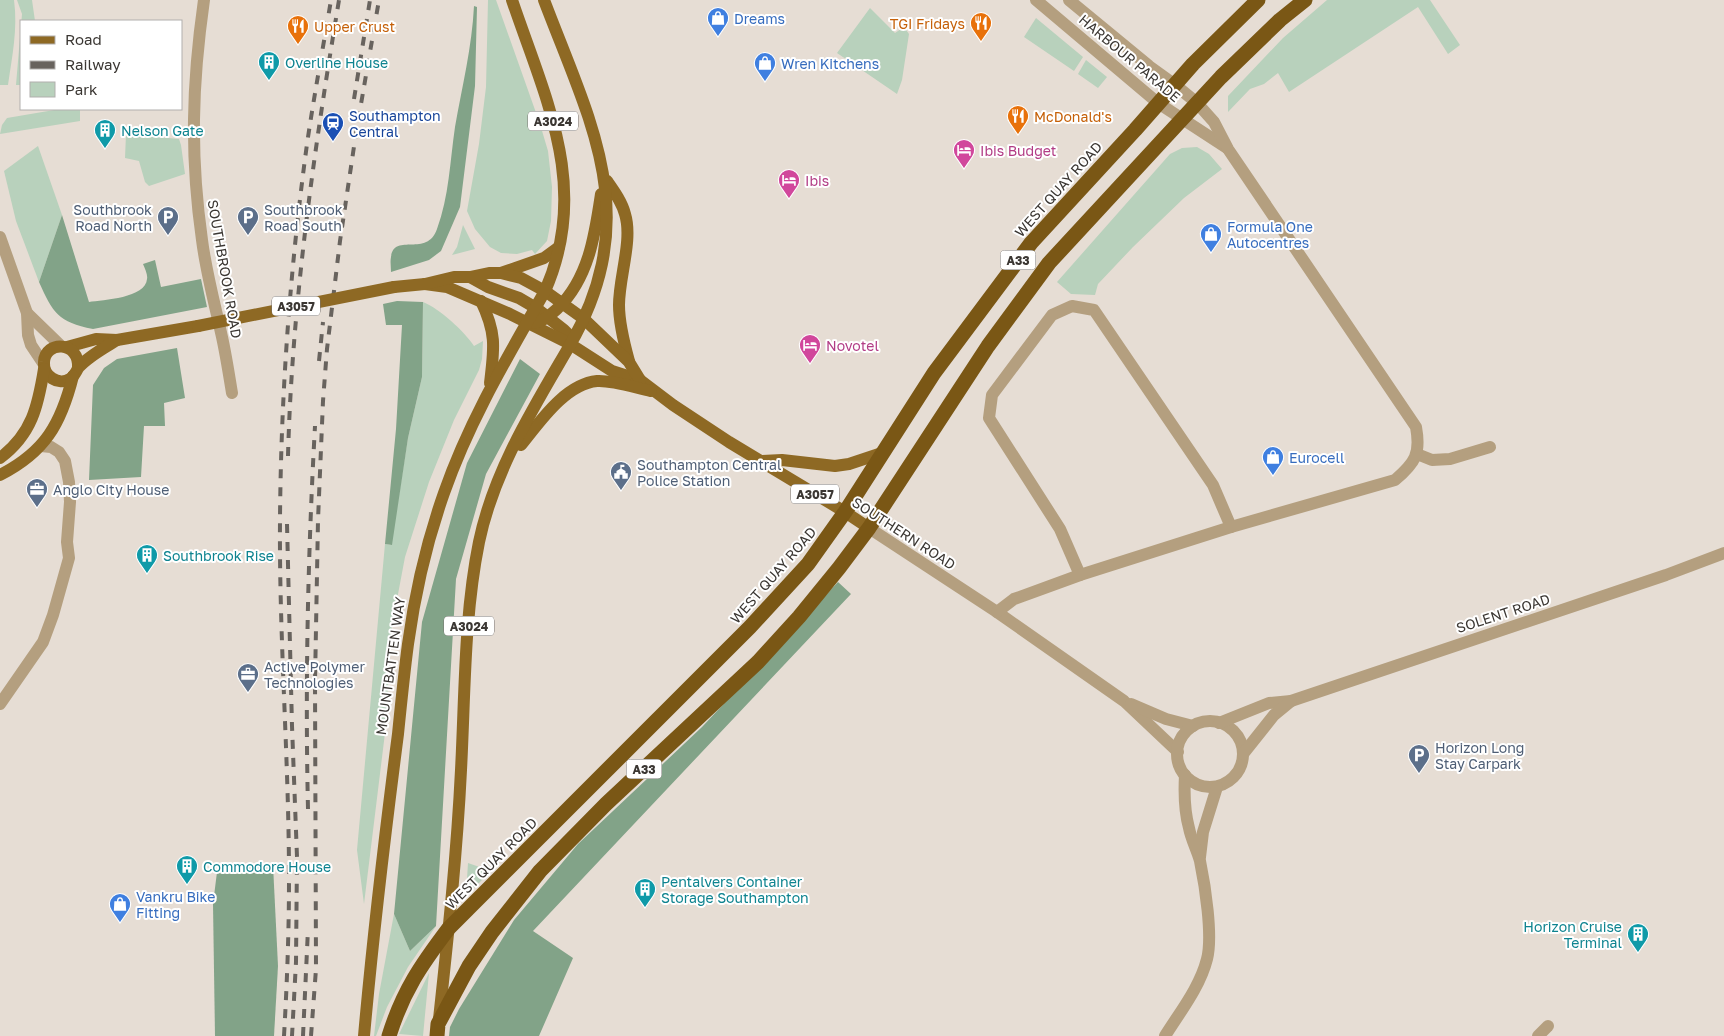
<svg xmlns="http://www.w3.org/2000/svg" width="1724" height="1036" font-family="'Golos Text',sans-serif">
  <rect width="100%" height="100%" fill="#e6ddd4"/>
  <g fill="#b8d1bc">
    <path d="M0,0h14c4,29 -2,57 -6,85h-8z"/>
    <path d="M17,0h15l3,21h-14v64h-5l6,-71z"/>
    <path d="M488,0h8l44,124 8,27 4,36 -1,34 -4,20 -12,13 -3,-4 -15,4 -16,-1 -11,-6 -15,-18 -8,-18 12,-67 7,-57z"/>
    <path d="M1327,0h103l30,45 -12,9 -30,-47 -129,85 -11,-19 -14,11 -14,5 -22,23v-16l55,-58z"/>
    <path d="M870,8l25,25 9,-6 5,7 -7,46 -5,14 -60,-41z"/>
    <path d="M1036,18l47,39 -9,14 -50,-34z"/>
    <path d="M1086,60l21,17 -9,11 -20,-14z"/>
    <path d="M60,109h20v12l-80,13 2,-9 5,-7z"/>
    <path d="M126,134l53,5 2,6 4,29 -36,12 -4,-4 -6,-21 -14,-3z"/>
    <path d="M38,146l24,69 -23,67 -23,-61 -12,-50z"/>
    <path d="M1197,147l12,7 13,15 -38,29 -51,49 -35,37 -3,11 -24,-1 -14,-12 113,-128 12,-6z"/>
    <path d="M463,225l12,24 -23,6 5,-8z"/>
    <path d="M423,302c17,7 41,29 51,44l9,-5 -1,18 -3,11 -25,50 -25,62 -24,75 -13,69 -7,107 -21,171 -7,-54 28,-306 6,1 17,-107 14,-61z"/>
    <path d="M468,863l23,8 -25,25z"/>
    <path d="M394,914l16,37 26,-25 -28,41 -21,40 -11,29h-2l5,-42z"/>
    <path d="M429,973l-6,63 -24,-2z"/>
  </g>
  <g fill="#82a388">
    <path d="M474,6l3,1 -2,79 -15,121 -19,44 -12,9 -38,12c0,-5 -1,-10 0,-15 3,-25 36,1 46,-28 12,-32 13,-68 18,-102 7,-40 17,-80 19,-121z"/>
    <path d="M62,215l27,87c14,-2 57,-4 58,-23 1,-4 -2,-10 -4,-15l12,-4 6,27 40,-8 6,28 -114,22c-35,-7 -40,-16 -54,-47z"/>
    <path d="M397,301l26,1 -1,75 -14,61 -16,107 -7,-1 11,-115 6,-104h-16l-3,-21z"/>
    <path d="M177,348l8,50 -21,5 1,23h-21l-3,51 -52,3 4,-95 11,-17 13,-9z"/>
    <path d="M520,359l20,15 -54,100 -30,105 -20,347 -26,25 -16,-37 28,-292 45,-159z"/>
    <path d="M838,582l13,12 -318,337 40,27 -34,78h-90l1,-9 9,-18 55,-89 64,-76 124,-117z"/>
    <path d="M218,864l55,1 5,101 -4,70h-59l-2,-132z"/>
  </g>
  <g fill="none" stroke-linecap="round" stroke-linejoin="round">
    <g stroke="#b49f7f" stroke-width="12">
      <path d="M204,0c-12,84 -14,155 -2,240 4,32 13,65 20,97 4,18 7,38 10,56"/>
      <path d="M1036,0l122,103 69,45"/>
      <path d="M0,237l27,76 1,22 3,10 12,18"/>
      <path d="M27,313l34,33"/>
      <path d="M1417,454l15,6 18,-1 40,-12"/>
      <path d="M869,528l128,84 127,89 54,51"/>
      <path d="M1080,575l-20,-46 -71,-111 3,-23 60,-80 20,-9 22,4 119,175 18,42"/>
      <path d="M997,612l17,-13 66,-24 151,-48 164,-47c20,-17 26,-26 21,-53l-188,-278 -14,-27 -17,-19 -23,-19 -25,-18 -80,-66"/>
      <path d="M0,704l43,-62 10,-27 16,-57 -2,-16 3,-40 -1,-20 -4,-21 -6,-9 -8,-5 -10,-1"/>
      <path d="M1131,704l35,15 27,7"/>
      <circle cx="1210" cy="754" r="33"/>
      <path d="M1219,723l50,-20 22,-2 375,-126 58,-22"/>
      <path d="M1243,754l31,-39 17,-14"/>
      <path d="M1200,857l3,-25 14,-45"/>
      <path d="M1165,1036c15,-24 35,-49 42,-77 6,-23 -2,-74 -7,-98 -3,-11 -9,-22 -11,-33 -5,-18 -5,-35 -4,-53"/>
      <path d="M1538,1036l10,-10"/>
    </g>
    <g stroke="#8e6924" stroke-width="12">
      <path d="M607,181c7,10 15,21 18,33 8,26 -6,63 -6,91 0,19 5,38 10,56"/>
      <path d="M501,273l43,-15 15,-11"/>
      <path d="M470,277l18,10 31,11 17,10 28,22 4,4 2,10"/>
      <path d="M425,284l22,3 63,27 60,30 42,27 28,9 33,25 56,37 116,70 24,16"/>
      <path d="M394,287l31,-3 29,-7h16l19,-4h12l20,5 24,13 39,28 45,43 11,18"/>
      <path d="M481,301c16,33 13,48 9,82"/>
      <path d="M528,323c14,0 20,-6 30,-15 31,-30 37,-74 43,-114"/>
      <path d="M67,347l29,-8 21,1 81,-14"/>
      <path d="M78,368c2,-27 -33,-28 -34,-6 -1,14 14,24 26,17 5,-3 6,-8 9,-12 10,-11 25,-19 38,-27"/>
      <path d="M521,445c18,-22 44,-61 76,-64 16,-1 39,7 54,10"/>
      <path d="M0,458c32,-24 38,-52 44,-89"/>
      <path d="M762,461l20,-1 53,6 14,-2 33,-11"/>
      <path d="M0,475c45,-23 61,-51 73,-99"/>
      <path d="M439,1019c9,-83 18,-166 22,-249 4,-76 3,-154 18,-228 15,-72 55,-135 91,-197 74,-129 21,-221 -26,-345"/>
      <path d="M364,1036c9,-101 21,-202 34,-302 3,-30 6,-60 10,-90 7,-51 19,-103 36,-151 25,-72 64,-137 101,-202 46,-104 0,-193 -33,-291"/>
    </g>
    <g stroke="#7a5715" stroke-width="15">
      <path d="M389,1036c14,-45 32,-71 60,-108l301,-301 58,-63 37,-52 89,-139 97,-130 104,-113 58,-66 65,-64"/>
      <path d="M437,1036l1,-12 31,-58 23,-34 48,-61 66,-67 152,-142 41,-45 40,-49 30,-40 119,-182 61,-83 172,-186 59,-57 25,-20"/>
    </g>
    <g stroke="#68635e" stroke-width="4" stroke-dasharray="9 9" stroke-linecap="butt">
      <path d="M354,99l16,-99"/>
      <path d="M319,361l4,-39"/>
      <path d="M288,456c4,-153 26,-305 51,-456"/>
      <path d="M287,524l5,202 5,131 -1,105 -4,74"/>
      <path d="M308,809c-3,-128 0,-256 7,-383"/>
      <path d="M284,1036c3,-52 5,-104 5,-157 0,-120 -10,-240 -9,-360 1,-125 10,-250 27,-375 7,-48 16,-96 24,-144"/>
      <path d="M303,1036l5,-107"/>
      <path d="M311,1036l5,-67 -1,-287 3,-162 5,-119 4,-52 13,-108 16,-108 23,-133"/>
    </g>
    <path stroke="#8e6924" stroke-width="12" d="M198,326l196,-39"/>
  </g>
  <defs>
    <g id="shop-pin" transform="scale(1.125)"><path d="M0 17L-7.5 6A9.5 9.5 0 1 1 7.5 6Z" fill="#3f7fe0" stroke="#fff"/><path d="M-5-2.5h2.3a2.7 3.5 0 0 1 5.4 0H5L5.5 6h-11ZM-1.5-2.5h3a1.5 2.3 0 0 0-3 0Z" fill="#fff"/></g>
    <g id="restaurant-pin" transform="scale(1.125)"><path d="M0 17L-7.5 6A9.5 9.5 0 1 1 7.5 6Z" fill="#e8710a" stroke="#fff"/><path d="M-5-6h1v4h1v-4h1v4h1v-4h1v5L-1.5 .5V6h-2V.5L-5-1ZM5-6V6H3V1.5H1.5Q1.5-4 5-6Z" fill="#fff"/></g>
    <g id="building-pin" transform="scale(1.125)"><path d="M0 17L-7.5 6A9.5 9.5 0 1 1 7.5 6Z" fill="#0f9aa8" stroke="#fff"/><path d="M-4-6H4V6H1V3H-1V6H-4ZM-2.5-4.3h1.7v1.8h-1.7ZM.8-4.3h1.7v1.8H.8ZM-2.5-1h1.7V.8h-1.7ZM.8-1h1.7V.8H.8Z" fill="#fff"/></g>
    <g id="station-pin" transform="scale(1.125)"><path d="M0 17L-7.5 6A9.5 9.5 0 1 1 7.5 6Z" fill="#1a4fb4" stroke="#fff"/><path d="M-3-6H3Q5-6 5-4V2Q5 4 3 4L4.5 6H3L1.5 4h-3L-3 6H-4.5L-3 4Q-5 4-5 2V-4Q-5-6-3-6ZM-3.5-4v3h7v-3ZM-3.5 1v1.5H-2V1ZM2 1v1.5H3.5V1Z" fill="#fff"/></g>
    <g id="hotel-pin" transform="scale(1.125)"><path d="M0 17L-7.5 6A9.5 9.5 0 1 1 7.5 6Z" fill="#d1479c" stroke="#fff"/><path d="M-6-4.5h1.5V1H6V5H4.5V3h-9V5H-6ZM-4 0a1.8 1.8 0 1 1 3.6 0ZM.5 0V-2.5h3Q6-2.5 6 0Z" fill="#fff"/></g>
    <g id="parking-pin" transform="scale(1.125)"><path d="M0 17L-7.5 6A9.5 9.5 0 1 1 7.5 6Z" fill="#5c6f8a" stroke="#fff"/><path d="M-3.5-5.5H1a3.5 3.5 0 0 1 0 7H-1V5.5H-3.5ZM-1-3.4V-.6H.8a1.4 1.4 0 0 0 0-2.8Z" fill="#fff"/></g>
    <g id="civic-pin" transform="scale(1.125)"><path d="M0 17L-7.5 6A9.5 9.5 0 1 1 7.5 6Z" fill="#5c6f8a" stroke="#fff"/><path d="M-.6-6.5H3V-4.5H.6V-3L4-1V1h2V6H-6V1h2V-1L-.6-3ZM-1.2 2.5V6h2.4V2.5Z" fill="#fff"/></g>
    <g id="office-pin" transform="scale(1.125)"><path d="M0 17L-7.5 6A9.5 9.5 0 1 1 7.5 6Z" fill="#5c6f8a" stroke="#fff"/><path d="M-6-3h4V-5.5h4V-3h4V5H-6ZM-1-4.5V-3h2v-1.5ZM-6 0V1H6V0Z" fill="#fff"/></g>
  </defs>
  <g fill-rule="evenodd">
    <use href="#shop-pin" x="718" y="18"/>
    <use href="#restaurant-pin" x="981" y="23"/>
    <use href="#restaurant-pin" x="298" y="26"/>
    <use href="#building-pin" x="269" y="62"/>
    <use href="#shop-pin" x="765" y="63"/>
    <use href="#restaurant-pin" x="1018" y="116"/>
    <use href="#station-pin" x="333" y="123"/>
    <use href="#building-pin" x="105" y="130"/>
    <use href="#hotel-pin" x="964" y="150"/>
    <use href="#hotel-pin" x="789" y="180"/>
    <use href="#parking-pin" x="168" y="217"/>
    <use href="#parking-pin" x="248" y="217"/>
    <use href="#shop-pin" x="1211" y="234"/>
    <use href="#hotel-pin" x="810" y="345"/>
    <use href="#shop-pin" x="1273" y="457"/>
    <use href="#civic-pin" x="621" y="472"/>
    <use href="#office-pin" x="37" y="489"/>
    <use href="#building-pin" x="147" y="555"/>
    <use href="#office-pin" x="248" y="674"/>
    <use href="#parking-pin" x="1419" y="755"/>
    <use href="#building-pin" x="187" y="866"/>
    <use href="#building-pin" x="645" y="889"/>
    <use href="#shop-pin" x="120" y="904"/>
    <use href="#building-pin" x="1638" y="934"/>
  </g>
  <g text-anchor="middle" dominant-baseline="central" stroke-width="4" stroke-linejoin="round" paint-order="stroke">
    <g fill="#fff" stroke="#767370" stroke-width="1">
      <rect x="528" y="111.5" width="50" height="19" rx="4"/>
      <rect x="1000.5" y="250.5" width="35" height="19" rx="4"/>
      <rect x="272" y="296.5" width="48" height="19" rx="4"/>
      <rect x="791" y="484.5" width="48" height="19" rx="4"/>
      <rect x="444" y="616.5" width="50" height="19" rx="4"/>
      <rect x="626.5" y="759.5" width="35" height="19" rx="4"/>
    </g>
    <g font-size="12" font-weight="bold" fill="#3b3733">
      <text x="553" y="121">A3024</text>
      <text x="1018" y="260">A33</text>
      <text x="296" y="306">A3057</text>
      <text x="815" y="494">A3057</text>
      <text x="469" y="626">A3024</text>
      <text x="644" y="769">A33</text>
    </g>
    <g font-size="14" fill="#366cbe" stroke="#fff" text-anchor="start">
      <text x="734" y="18">Dreams</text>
      <text x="781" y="63">Wren Kitchens</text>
      <text x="1227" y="226">Formula One<tspan x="1227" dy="16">Autocentres</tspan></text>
      <text x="1289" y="457">Eurocell</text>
      <text x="136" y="896">Vankru Bike<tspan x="136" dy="16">Fitting</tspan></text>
    </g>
    <g font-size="14" fill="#c56008" stroke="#fff" text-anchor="start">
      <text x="965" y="23" text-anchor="end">TGI Fridays</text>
      <text x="314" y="26">Upper Crust</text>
      <text x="1034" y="116">McDonald's</text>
    </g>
    <g font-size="14" fill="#3b3733" stroke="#fff">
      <text transform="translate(1130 58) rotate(40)">HARBOUR PARADE</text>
      <text transform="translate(1058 189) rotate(-48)">WEST QUAY ROAD</text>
      <text transform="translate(225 269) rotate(80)">SOUTHBROOK ROAD</text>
      <text transform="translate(904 533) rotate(33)">SOUTHERN ROAD</text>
      <text transform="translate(773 575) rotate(-49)">WEST QUAY ROAD</text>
      <text transform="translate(1503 613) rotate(-18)">SOLENT ROAD</text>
      <text transform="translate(390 666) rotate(-82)">MOUNTBATTEN WAY</text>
      <text transform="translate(491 863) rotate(-45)">WEST QUAY ROAD</text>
    </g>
    <g font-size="14" fill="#0d838f" stroke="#fff" text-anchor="start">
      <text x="285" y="62">Overline House</text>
      <text x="121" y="130">Nelson Gate</text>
      <text x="163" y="555">Southbrook Rise</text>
      <text x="203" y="866">Commodore House</text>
      <text x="661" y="881">Pentalvers Container<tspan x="661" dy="16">Storage Southampton</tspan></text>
      <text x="1622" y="926" text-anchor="end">Horizon Cruise<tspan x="1622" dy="16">Terminal</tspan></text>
    </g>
    <g font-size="14" fill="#164399" stroke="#fff" text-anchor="start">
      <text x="349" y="115">Southampton<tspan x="349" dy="16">Central</tspan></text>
    </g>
    <g font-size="14" fill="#b23c85" stroke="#fff" text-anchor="start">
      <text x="980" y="150">Ibis Budget</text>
      <text x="805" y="180">Ibis</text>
      <text x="826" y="345">Novotel</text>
    </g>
    <g font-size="14" fill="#4e5e75" stroke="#fff" text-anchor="start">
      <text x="152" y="209" text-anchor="end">Southbrook<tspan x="152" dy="16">Road North</tspan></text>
      <text x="264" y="209">Southbrook<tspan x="264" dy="16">Road South</tspan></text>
      <text x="637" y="464">Southampton Central<tspan x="637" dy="16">Police Station</tspan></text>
      <text x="53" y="489">Anglo City House</text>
      <text x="264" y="666">Active Polymer<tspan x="264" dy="16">Technologies</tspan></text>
      <text x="1435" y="747">Horizon Long<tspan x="1435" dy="16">Stay Carpark</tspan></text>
    </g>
  </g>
  <rect x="20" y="20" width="162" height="90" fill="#ffffff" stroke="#b1afad"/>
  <rect x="30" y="36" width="25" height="8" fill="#8e6924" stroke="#b1afad"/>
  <text x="65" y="45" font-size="15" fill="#3b3733">Road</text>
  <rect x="30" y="61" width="25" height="8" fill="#68635e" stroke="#b1afad"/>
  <text x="65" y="70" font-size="15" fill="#3b3733">Railway</text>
  <rect x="30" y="82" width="25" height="15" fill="#b8d1bc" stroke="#b1afad"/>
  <text x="65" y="95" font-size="15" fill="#3b3733">Park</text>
</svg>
